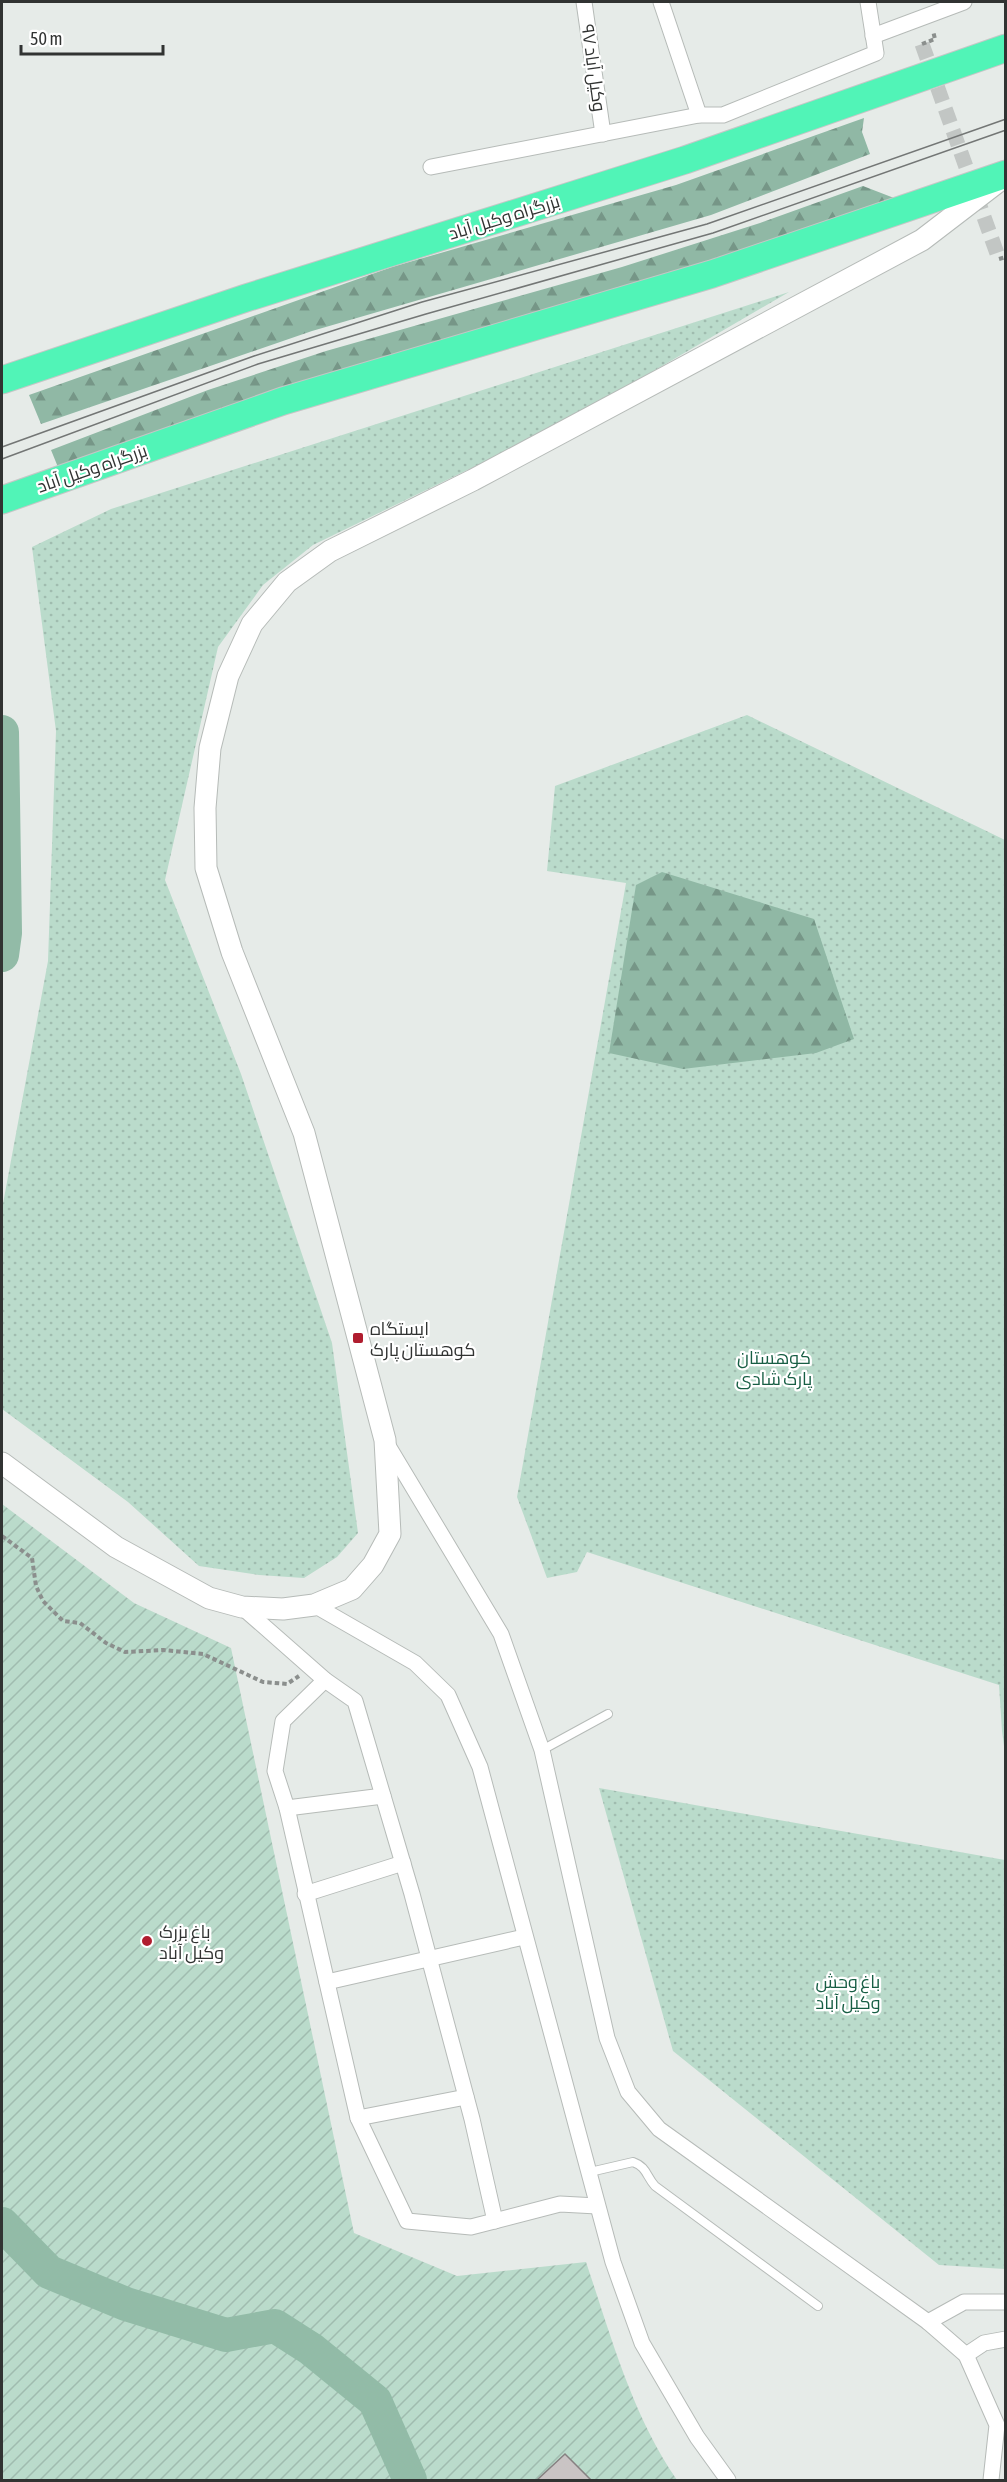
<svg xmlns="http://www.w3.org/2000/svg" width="1007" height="2482" font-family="'Asap Condensed',Cairo,sans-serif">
  <defs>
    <pattern id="grass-dots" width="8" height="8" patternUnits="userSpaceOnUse" patternTransform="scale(1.5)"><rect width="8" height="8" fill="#badbcb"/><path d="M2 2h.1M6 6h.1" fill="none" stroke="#a0bcaf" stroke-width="1.8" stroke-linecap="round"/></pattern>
    <pattern id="forest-firs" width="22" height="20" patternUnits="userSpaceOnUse" patternTransform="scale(1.5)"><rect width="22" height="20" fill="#90b8a5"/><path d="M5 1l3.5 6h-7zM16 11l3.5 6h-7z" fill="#769687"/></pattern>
    <pattern id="garden-furrows" width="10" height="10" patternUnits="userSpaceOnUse" patternTransform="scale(1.5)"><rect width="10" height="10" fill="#badbcb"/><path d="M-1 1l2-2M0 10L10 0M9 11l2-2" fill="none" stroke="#a0bcaf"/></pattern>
  </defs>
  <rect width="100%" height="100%" fill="#e6ebe8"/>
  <g fill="url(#grass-dots)">
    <path d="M789,292l-223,130 -253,123 -50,40 -45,62 -53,233 76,194 91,269 26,190 -21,24 -33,21 -45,-3 -60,-9 -71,-64 -126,-93v-200l46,-248 8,-230 -24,-184 79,-38z"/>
    <path d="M747,715l258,125v914l-3,-23 -3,-46 -412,-133 -10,20 -30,6 -30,-81 109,-614 -79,-12 8,-85z"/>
    <path d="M599,1788l406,72v409l-66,-4 -266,-214z"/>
  </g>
  <g fill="url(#forest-firs)">
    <path d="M864,118l-2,14 8,22 -159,61 -399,116 -271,93 -12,-29 363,-128 284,-82z"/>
    <path d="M863,186l44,17 -845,274 -11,-27 157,-60 118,-39 296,-84 138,-44z"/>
    <path d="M662,872l152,47 40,120 -38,14 -133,16 -74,-16 27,-168z"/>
  </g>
  <path fill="url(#garden-furrows)" d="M2,1504l132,99 97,45 123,585 103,43 129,-14c25,74 46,153 91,218h-675z"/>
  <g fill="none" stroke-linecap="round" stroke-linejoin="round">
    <g stroke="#92bba7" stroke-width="34">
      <path d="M2,732l3,201 -3,22"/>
      <path d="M2,2224l47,48 77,32 100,31 49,-9 36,23 64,52 35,79"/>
    </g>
  </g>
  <path fill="#c9c4c4" stroke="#868181" stroke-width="1.5" d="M565,2454l26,26h-54z"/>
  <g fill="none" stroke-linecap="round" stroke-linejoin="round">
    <path stroke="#c2c6c4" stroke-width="15" stroke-dasharray="15 8" stroke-linecap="butt" d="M922,44l77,215"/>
    <g stroke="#b6bbb8" stroke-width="10">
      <g id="lane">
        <path d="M542,1750l66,-36"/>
        <path d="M590,2172l43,-10c14,5 13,14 22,24l163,120"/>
      </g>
    </g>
    <g stroke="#b6bbb8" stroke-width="17">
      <g id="street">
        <path d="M584,2l19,132"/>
        <path d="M661,2l38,113"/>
        <path d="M873,36l91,-34"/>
        <path d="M431,167l268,-52h24l153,-62 -8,-51"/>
        <path d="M387,1444l114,190 41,116 65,288 21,54 31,37 269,193 38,33 31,70 -6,55"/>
        <path d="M314,1605l101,58 33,32 32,72 133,495 29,81 55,94 31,43"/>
        <path d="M242,1607l83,73 30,21 57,193 60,225 23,102"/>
        <path d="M325,1680l-42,41 -8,50 12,37 71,310 49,103 64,6 89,-23 37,2"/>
        <path d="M287,1808l96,-12"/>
        <path d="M305,1894l98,-31"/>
        <path d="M327,1982l197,-45"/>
        <path d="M358,2118l108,-21"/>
        <path d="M928,2322l36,-20h42"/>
        <path d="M966,2355l18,-12 22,-4"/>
      </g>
    </g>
    <g stroke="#b6bbb8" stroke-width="23">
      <path id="secondary" d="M2,1463l114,84 93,51 33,9 41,2 31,-4 38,-16 21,-24 17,-31 -5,-94 -81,-307 -72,-181 -26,-84 -1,-60 5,-60 18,-72 24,-52 35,-42 43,-31 143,-71 449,-240 77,-59"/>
    </g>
    <g stroke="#c5c6c6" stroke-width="29">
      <g id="highway">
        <path d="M2,380l244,-82 439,-138 321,-112"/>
        <path d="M2,500l281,-99 429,-127 294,-100"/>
      </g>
    </g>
    <g stroke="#8b8f8d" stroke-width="4" stroke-dasharray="4.5 3" stroke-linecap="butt">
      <path d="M922,44l13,-5 -2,-8"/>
      <path d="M999,259l7,-2"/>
      <path d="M2,1536l30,22 4,28 7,15 20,20 17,2 26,20 19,9 38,-2 40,4 60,28 24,2 12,-8"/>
    </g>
    <use href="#lane" stroke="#fff" stroke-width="8"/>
    <use href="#street" stroke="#fff" stroke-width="15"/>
    <use href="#secondary" stroke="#fff" stroke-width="21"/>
    <use href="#highway" stroke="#51f4b7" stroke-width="27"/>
    <g stroke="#737675" stroke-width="1.5">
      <path d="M2,447l252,-91 168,-54 285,-78 299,-105"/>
      <path d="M2,459l256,-95 168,-50 287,-81 293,-103"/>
    </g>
  </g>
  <g fill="#b01d2f" stroke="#fff" stroke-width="2">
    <rect x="352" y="1332" width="12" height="12" rx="3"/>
    <circle cx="147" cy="1941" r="6"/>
  </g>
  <g text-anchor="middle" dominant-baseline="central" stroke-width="4.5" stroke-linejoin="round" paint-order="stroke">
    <g font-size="18" fill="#313332" stroke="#fff">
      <text transform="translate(594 68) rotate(82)">وکیل آباد ۹۷</text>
      <text transform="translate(504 217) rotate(-17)">بزرگراه وکیل آباد</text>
      <text transform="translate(92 468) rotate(-19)">بزرگراه وکیل آباد</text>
    </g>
    <g font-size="18" fill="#313332" stroke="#fff" text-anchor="start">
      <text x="370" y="1328">ایستگاه<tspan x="370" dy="21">کوهستان پارک</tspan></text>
      <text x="159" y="1931">باغ بزرک<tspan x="159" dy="21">وکیل آباد</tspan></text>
    </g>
    <g font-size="18" fill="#175e44" stroke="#fff">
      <text x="774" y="1357">کوهستان<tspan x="774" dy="21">پارک شادی</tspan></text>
      <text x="848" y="1981">باغ وحش<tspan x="848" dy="21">وکیل آباد</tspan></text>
    </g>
  </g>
  <rect width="1007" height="2482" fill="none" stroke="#313332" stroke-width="6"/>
  <path d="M21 45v9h142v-9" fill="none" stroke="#313332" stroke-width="3"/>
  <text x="30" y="45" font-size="18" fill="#313332" stroke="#ffffff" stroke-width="4.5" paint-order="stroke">50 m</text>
</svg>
